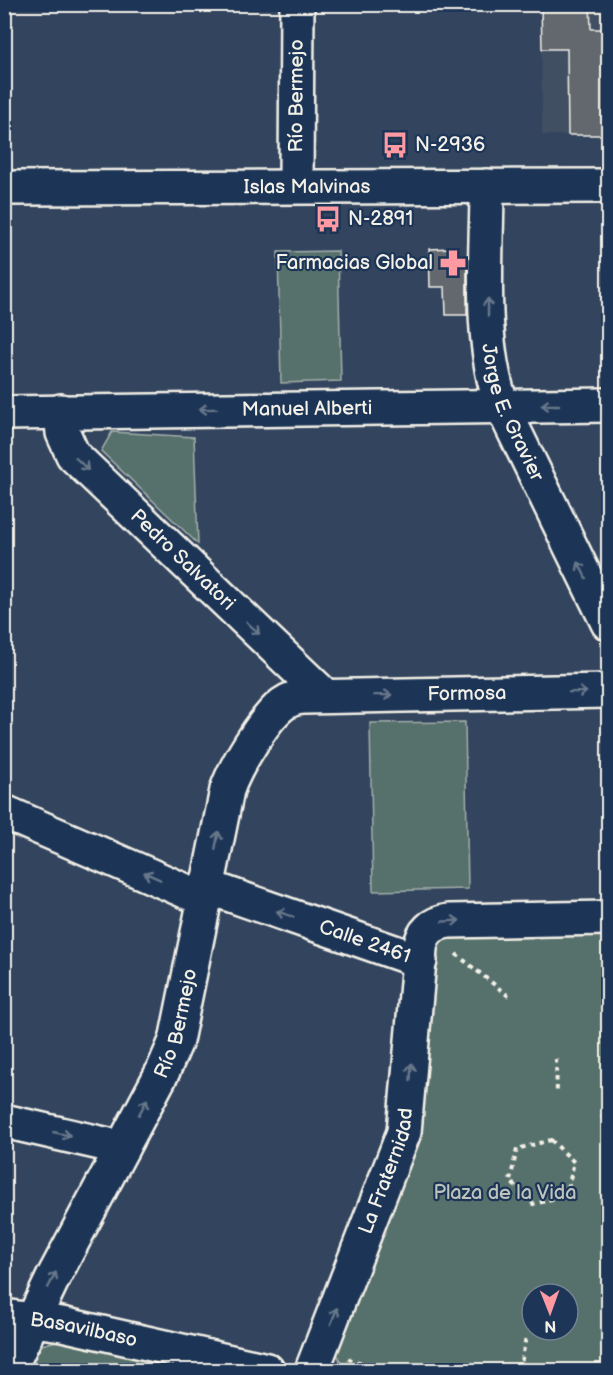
<svg xmlns="http://www.w3.org/2000/svg" width="613" height="1375" font-family="'Balsamiq Sans',sans-serif">
  <rect width="100%" height="100%" fill="#32445e"/>
  <filter id="ink" filterUnits="userSpaceOnUse"><feTurbulence type="fractalNoise" baseFrequency=".0167" numOctaves="2"/><feDisplacementMap in="SourceGraphic" scale="12" xChannelSelector="R" yChannelSelector="G"/><feConvolveMatrix kernelMatrix="1 2 1 2 8 2 1 2 1" color-interpolation-filters="sRGB"/></filter>
  <g filter="url(#ink)">
    <path fill="#404f62" d="M541,5h67v130h-66z"/>
    <g fill="#566f6c" stroke="#a5b0aa" stroke-width="1.5" fill-rule="evenodd">
      <path d="M338,251l3,130 -60,2 -3,-131z"/>
      <path d="M112,432l82,5 4,107 -97,-93z"/>
      <path d="M465,722l3,167 -95,2 -3,-168z"/>
      <path d="M608,930v440h-242l-25,-7 -5,-11 102,-415zM532,1294h36v36h-36z"/>
      <path d="M60,1340l137,30h-170l15,-25z"/>
    </g>
    <g fill="#62686d" stroke="#f4f1e8" stroke-width="1.5">
      <path d="M541,4h49l1,25h15l3,106h-41l-1,-86h-25z"/>
      <path d="M452,248l15,16v51h-21l-1,-28h-15l-1,-38z"/>
    </g>
    <g fill="none" stroke-linecap="round" stroke-linejoin="round">
      <g stroke="#f4f1e8" stroke-width="38">
        <g id="minor">
          <path id="s1" d="M296,186l1,-182"/>
          <path id="s2" d="M487,186c0,69 -9,155 15,220l106,217"/>
          <path id="s3" d="M61,411l2,22 10,22 252,241"/>
          <path id="s4" d="M4,413l604,-8"/>
          <path d="M4,812l202,88"/>
          <path id="s5" d="M208,887l212,74"/>
          <path d="M4,1121l118,27"/>
          <path id="s6" d="M4,1316l58,8 205,46"/>
          <path id="s7" d="M9,1370l44,-92 110,-207 13,-30 51,-251c8,-23 37,-72 56,-86 7,-5 14,-7 22,-7l303,-6"/>
          <path id="s8" d="M312,1370l92,-238 16,-183c2,-17 12,-26 29,-28l159,-3"/>
        </g>
      </g>
      <g stroke="#f4f1e8" stroke-width="38">
        <g id="secondary">
          <path id="s9" d="M4,188l604,-2"/>
        </g>
      </g>
      <g stroke="#f4f1e8" stroke-width="4" stroke-dasharray="4.5 4.5" stroke-linecap="butt">
        <path d="M456,954l55,44"/>
        <path d="M556,1059l1,34"/>
        <path d="M601,1118l7,-5"/>
        <path d="M551,1140l23,22 -8,35 -33,7 -23,-23 7,-32z"/>
        <path d="M348,1359l40,11"/>
        <path d="M520,1370l6,-34"/>
      </g>
      <use href="#minor" stroke="#1d3557" stroke-width="33"/>
      <use href="#secondary" stroke="#1d3557" stroke-width="33"/>
    </g>
    <defs><path id="oneway-shaft" d="M-6 0H5M1.5-3L5.5 0L1.5 3" fill="none" stroke-width="1.6" stroke-linecap="round" stroke-linejoin="round" transform="scale(1.5)"/></defs>
    <g stroke="#68778a">
      <use href="#oneway-shaft" transform="translate(488 307) rotate(-90)"/>
      <use href="#oneway-shaft" transform="translate(550 405) rotate(180)"/>
      <use href="#oneway-shaft" transform="translate(208 409) rotate(179)"/>
      <use href="#oneway-shaft" transform="translate(82 464) rotate(44)"/>
      <use href="#oneway-shaft" transform="translate(582 570) rotate(-116)"/>
      <use href="#oneway-shaft" transform="translate(253 628) rotate(44)"/>
      <use href="#oneway-shaft" transform="translate(578 692) rotate(-1)"/>
      <use href="#oneway-shaft" transform="translate(383 695) rotate(-1)"/>
      <use href="#oneway-shaft" transform="translate(217 840) rotate(-79)"/>
      <use href="#oneway-shaft" transform="translate(152 876) rotate(-156)"/>
      <use href="#oneway-shaft" transform="translate(285 914) rotate(-161)"/>
      <use href="#oneway-shaft" transform="translate(451 921) rotate(-4)"/>
      <use href="#oneway-shaft" transform="translate(411 1072) rotate(-86)"/>
      <use href="#oneway-shaft" transform="translate(143 1107) rotate(-62)"/>
      <use href="#oneway-shaft" transform="translate(62 1134) rotate(13)"/>
      <use href="#oneway-shaft" transform="translate(52 1280) rotate(-63)"/>
      <use href="#oneway-shaft" transform="translate(334 1316) rotate(-69)"/>
    </g>
  </g>
  <defs>
    <g id="bus-bare" transform="scale(2.07)"><path d="M-5-6H5V4H4V6H2V4H-2V6H-4V4H-5ZM-3.5-4V0h7V-4ZM-3.5 1.2v1.5H-2V1.2ZM2 1.2v1.5H3.5V1.2Z" fill="#ff9aa2" stroke="#1d3557" stroke-width="2.5" paint-order="stroke"/></g>
    <g id="pharmacy-bare" transform="scale(2.07)"><path d="M-2-6h4v4h4v4h-4v4h-4v-4h-4v-4h4Z" fill="#ff9aa2" stroke="#1d3557" stroke-width="2.5" paint-order="stroke"/></g>
  </defs>
  <g fill-rule="evenodd">
    <use href="#bus-bare" x="395" y="145"/>
    <use href="#bus-bare" x="328" y="219"/>
    <use href="#pharmacy-bare" x="453" y="263"/>
  </g>
  <g text-anchor="middle" dominant-baseline="central" stroke-width="4.5" stroke-linejoin="round" paint-order="stroke">
    <g font-size="20" fill="#f4f1e8" stroke="#1d3557">
      <text stroke="none"><textPath href="#s1" startOffset="90">Río Bermejo</textPath></text>
      <text stroke="none"><textPath href="#s9" startOffset="303">Islas Malvinas</textPath></text>
      <text stroke="none"><textPath href="#s4" startOffset="303">Manuel Alberti</textPath></text>
      <text stroke="none"><textPath href="#s2" startOffset="231">Jorge E. Gravier</textPath></text>
      <text stroke="none"><textPath href="#s3" startOffset="198">Pedro Salvatori</textPath></text>
      <text stroke="none"><textPath href="#s7" startOffset="914">Formosa</textPath></text>
      <text stroke="none"><textPath href="#s5" startOffset="166">Calle 2461</textPath></text>
      <text stroke="none"><textPath href="#s7" startOffset="386">Río Bermejo</textPath></text>
      <text stroke="none"><textPath href="#s8" startOffset="213">La Fraternidad</textPath></text>
      <text stroke="none"><textPath href="#s6" startOffset="81">Basavilbaso</textPath></text>
    </g>
    <g font-size="20" fill="#f4f1e8" stroke="#1d3557" text-anchor="start">
      <text x="415" y="145">N-2936</text>
      <text x="348" y="219">N-2891</text>
      <text x="433" y="263" text-anchor="end">Farmacias Global</text>
    </g>
    <g font-size="20" fill="#bdc4bd" stroke="#1d3557">
      <text x="505" y="1193">Plaza de la Vida</text>
    </g>
  </g>
  <rect width="613" height="1375" fill="none" stroke="#1d3557" stroke-width="24"/>
  <rect x="12" y="12" width="589" height="1351" fill="none" stroke="#f4f1e8" stroke-width="2" filter="url(#ink)"/>
  <g transform="translate(550 1312) rotate(179)"><circle r="28" fill="#1d3557" stroke="#738091" stroke-width="1.5"/>
  <path d="M0-4.5L10 22L0 15L-10 22Z" fill="#ff9aa2"/>
  <text y="-9" font-size="16" font-weight="bold" text-anchor="middle" fill="#f4f1e8">N</text>
  </g>
</svg>
